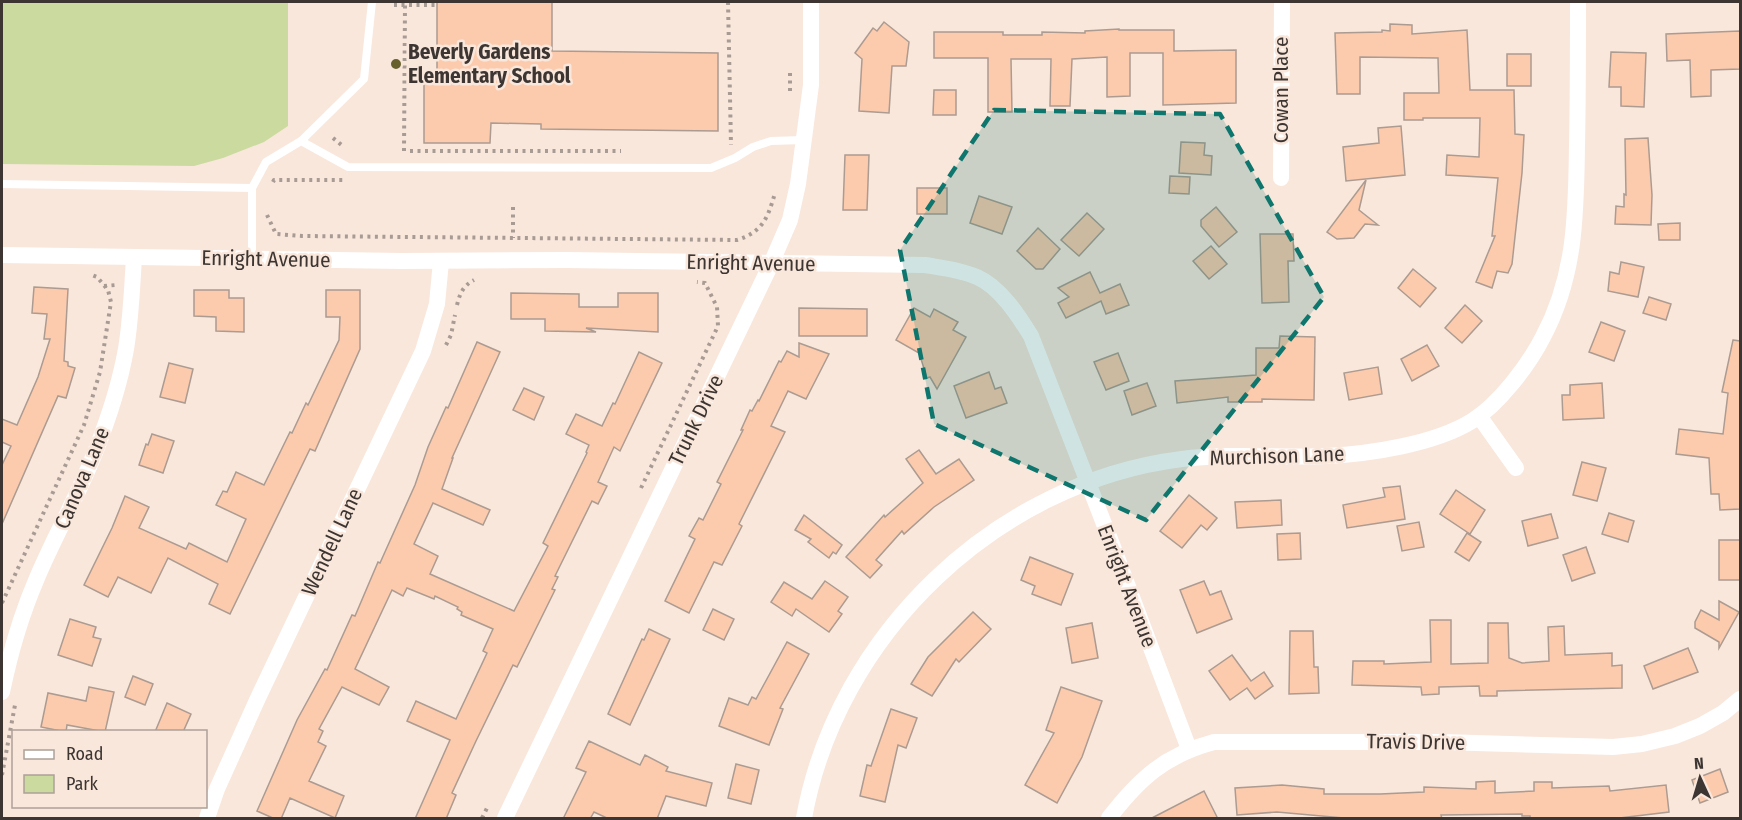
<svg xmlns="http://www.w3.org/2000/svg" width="1742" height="820" font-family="'Fira Sans Condensed',sans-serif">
  <rect width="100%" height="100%" fill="#f9e7dc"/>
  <path fill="#cbda9f" d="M2,2h286v124l-24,16 -41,16 -29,8 -192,-2z"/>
  <g fill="#fccbad" stroke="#ac9b91" stroke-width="1.5">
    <path d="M437,2h115v49l166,2v78l-177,-2v-5l-50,-1 -1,20h-66v-68l13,1z"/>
    <path d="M884,22l25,20 -3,24h-14l-3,47 -30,-2 3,-52 -7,-6 18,-25 4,3z"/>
    <path d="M1390,24l22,1v9l55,-4 3,60h44l1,44 9,1 -2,38 -10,91 -4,9 -11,-2 -5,17 -16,-6 19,-46h-3l6,-58 -52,-3 1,-20 32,2 1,-39h-57v2h-19v-27h35l-1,-35 -78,-1v37h-23l-2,-61 47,-1v-2l8,1z"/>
    <path d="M1119,29v1h55v21l62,-1v53l-73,2v-52h-33v43l-23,1v-40l-35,2 -2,47h-20l1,-47h-40l1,53h-24v-54h-54v-26h69v3h39v-3l43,1v-2z"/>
    <path d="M1740,31v38l-29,1v26l-20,1 -1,-37 -23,1 -1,-27z"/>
    <path d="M1611,52l35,1 -2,54 -23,-1v-19h-12z"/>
    <rect x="1507" y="54" width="24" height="32"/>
    <path d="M934,90h22v25h-23z"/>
    <path d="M1401,126l4,49 -59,6 -3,-34 36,-4 -1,-15z"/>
    <path d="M1648,138l4,57 -1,30 -36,-1 1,-18 8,1v-13l2,1 -1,-56z"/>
    <path d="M1181,142l24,1 -1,12 8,1 -1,19 -32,-2z"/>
    <path d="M845,155h24l-2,55h-24z"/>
    <path d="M1170,176l20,1 -1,17 -20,-1z"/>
    <path d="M1366,180l-7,30 19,15 -13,-1 -11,14 -17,1 -10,-7z"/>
    <rect x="917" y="188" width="30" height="26"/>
    <path d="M979,196l33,11 -10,27 -32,-11z"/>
    <path d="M1216,207l21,25 -18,15 -18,-21v-6z"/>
    <path d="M1087,213l17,16 -25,27 -18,-16z"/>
    <path d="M1680,223v17h-21l-1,-16z"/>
    <path d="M1038,228l22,21 -17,20h-7l-19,-18z"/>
    <path d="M1260,234h33l1,27h-6l1,41 -27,1z"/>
    <path d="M1211,246l16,18 -18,15 -16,-18z"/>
    <path d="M1621,262l23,5 -6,30 -30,-6 2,-19 9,2z"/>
    <path d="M1413,269l23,19 -16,19 -22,-19z"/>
    <path d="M1090,272l10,21 20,-9 9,21 -23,9 -5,-13 -35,17 -8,-15 11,-6 -11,-9z"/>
    <path d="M34,287l34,2 -4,72 4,1v4l7,2 -9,30 -8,-2 -56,128v-59l9,-19 -9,-4v-23l15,6 21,-48 12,-38h-6l3,-25 -15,-1z"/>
    <path d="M194,290h35v8h15v34l-28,-1v-14l-22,-1z"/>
    <path d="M326,290h34v59l-45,102 -5,-2 -80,165 -21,-10 9,-20 -50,-26 -17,35 -33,-16 -10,20 -24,-12 28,-57 13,-32 24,11 -10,21 47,21 3,-6 38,19 19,-43 -30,-14 7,-14 4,1 9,-20 28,13 26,-53 2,1 14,-30 2,2 31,-65 1,-23h-14z"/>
    <path d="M511,293l68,1v13h39v-14h40v39l-72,-4 10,4 -51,-1v-12h-34z"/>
    <path d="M1649,297l22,7 -5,16 -23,-7z"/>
    <path d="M1465,305l17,16 -20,22 -17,-15z"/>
    <path d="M799,308l68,1v27h-68z"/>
    <path d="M914,308l16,9 4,-8 24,13 -5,8 13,7 -29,52 -7,-12 -3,1 -8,-25 -23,-13z"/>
    <path d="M1601,322l24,9 -11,30 -25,-9z"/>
    <path d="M1280,336l35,1 -1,63 -52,-1v3h-34v-5l-51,6 -2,-22 81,-6v-27h23z"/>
    <path d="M1733,340l7,1v168l-20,1 -1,-16h-8l-2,-36 -33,-4 3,-25 44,5 5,-41 -6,-1z"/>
    <path d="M477,342l23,10 -48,106h1l-11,31 48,21 -7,15 -50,-22 -19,41 24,12 -8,18 84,37 34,-65 -5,-3 44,-90 -1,-1 3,-7 -23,-11 10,-20 26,12 11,-23 2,1 24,-52 23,11 -42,88 -6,-4 -16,35 9,4 -9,18 -6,-3 -37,75 3,1 -6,12 3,1 -38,77 -4,-2 -37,76 -24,52 4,2 -10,24h-31l35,-79 -43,-19 9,-20 40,18 31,-66 -4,-2 10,-22 -32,-14 1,-3 -5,-3 1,-2 -23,-11 -1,3 -27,-11 -4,8 -11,-6 -37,79 34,18 -10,18 -37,-18 -23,42 4,2 -5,11 8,4 -17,35 35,15 -9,22 -45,-20 -9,21h-6l-18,-8 40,-91 28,-51 2,1 25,-55 3,1 23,-54 2,1 35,-78 13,-38 18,-40 2,1z"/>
    <path d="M799,343l30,11 -23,45 -18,-8 -17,35 14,6 -46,92 3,2 -20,39 -8,-3 -25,51 -24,-12 30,-62 -6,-3 10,-18 4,2 18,-36 -4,-2 26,-52h-2l9,-20 2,1 6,-11 1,1 20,-40 2,1 6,-11 12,6z"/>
    <path d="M1427,345l12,21 -27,15 -11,-22z"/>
    <path d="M1118,353l11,28 -23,9 -12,-28z"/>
    <path d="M169,363l24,6 -8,34 -25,-6z"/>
    <path d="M1378,367l4,27 -33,6 -5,-27z"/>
    <path d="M989,372l6,17 6,-2 6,16 -41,15 -12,-32z"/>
    <path d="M1147,383l9,23 -24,9 -8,-24z"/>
    <path d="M1602,383l2,35 -41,2 -1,-25h8v-10z"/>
    <path d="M524,388l20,9 -10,23 -21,-10z"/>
    <path d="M152,434l22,7 -11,32 -24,-8 7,-21 2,1z"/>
    <path d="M919,450l17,24 23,-15 15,21 -40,27 -30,27 -2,-3 -26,29 6,5 -12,13 -24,-21 38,-42 1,2 38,-34 -17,-24z"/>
    <path d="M1582,462l24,6 -9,33 -24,-6z"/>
    <path d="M1400,486l5,33 -58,9 -4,-23 42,-8 -2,-9z"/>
    <path d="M1456,490l29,20 -15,24 -30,-20z"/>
    <path d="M1189,495l28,23 -10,12 -6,-5 -19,23 -22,-17z"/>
    <path d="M1281,500l1,25 -45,3 -2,-26z"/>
    <path d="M1609,513l25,8 -6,21 -26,-8z"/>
    <path d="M1551,514l7,24 -30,8 -6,-25z"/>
    <path d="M804,515l38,30 -6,9 -3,-2 -4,6 -21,-16 3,-3 -16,-9z"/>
    <path d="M1419,522l5,25 -22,4 -5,-25z"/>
    <path d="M1300,533l1,26 -23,1 -1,-26z"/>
    <path d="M1467,533l14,9 -12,19 -14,-9z"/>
    <rect x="1719" y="540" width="21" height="40"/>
    <path d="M1586,547l9,26 -23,8 -9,-26z"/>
    <path d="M1030,557l43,17 -12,31 -29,-11 3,-8 -14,-6z"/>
    <path d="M825,581l23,16 -10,14 4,3 -13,18 -33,-23 -4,7 -21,-14 13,-20 28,17z"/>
    <path d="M1204,581l6,14 11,-4 11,28 -35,14 -17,-43z"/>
    <path d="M1719,601l20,11 -20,36v-6l-24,-14v-6l6,-12 18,10z"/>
    <path d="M713,609l21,10 -10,21 -21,-10z"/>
    <path d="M973,612l18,17 -32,33 -3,-3 -24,37 -21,-12 17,-27z"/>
    <path d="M70,619l26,8 -3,10 8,2 -9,27 -34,-11z"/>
    <path d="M1430,620h21v44l37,-1v-40h20l1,35 13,5 27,-2 -1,-34 16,-1 1,29 47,-2v13l10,-1v23l-125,3v5h-17l-1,-10 -40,1v7l-17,1 -1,-8 -69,-2 1,-24h31v3l47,-2z"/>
    <path d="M1092,623l6,35 -26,5 -6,-35z"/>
    <path d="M649,629l21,10 -40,86 -22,-11 34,-75 2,1z"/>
    <path d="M1290,631h23l1,36h4l1,26 -30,1z"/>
    <path d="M787,642l22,12 -29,54 3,1 -14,36 -50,-19 10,-28 19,7 4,-8 4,2z"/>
    <path d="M1688,648l10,24 -45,17 -9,-23z"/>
    <path d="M1232,655l19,26 13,-9 9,14 -18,13 -8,-11 -17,12 -21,-29z"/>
    <path d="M133,676l20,8 -8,21 -20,-8z"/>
    <path d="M89,687l25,5 -9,40 -38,-7 -1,7 -25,-5 7,-34 38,8z"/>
    <path d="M1061,687l41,14 -20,56 -25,46 -32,-18 29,-52 -8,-3z"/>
    <path d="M167,703l24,11 -8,18h-28z"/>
    <path d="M891,709l26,9 -11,30 -8,-3 -13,57 -25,-6 7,-31 4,1z"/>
    <path d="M589,741l51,24 5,-10 23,12 -2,4 46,12 -6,23 -40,-10 -9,23h-48l-15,-7 -4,7h-27l23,-47 -10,-4z"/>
    <path d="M736,764l23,6 -8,34 -23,-6z"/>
    <path d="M1720,769l8,23 -28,11 -8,-23z"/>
    <path d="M1495,781v12l39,-2v-9h18v6l57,-2 1,5 56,-6 3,27 -58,7h-81v-3h-8v-2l-81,1 1,4h-87l-78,-7 -40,3 -2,-27 47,-3 42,4v5h56l44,-2v-5l52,2v-7z"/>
    <path d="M1204,791l14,28h-68z"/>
  </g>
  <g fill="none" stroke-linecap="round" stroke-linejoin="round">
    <g stroke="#a89b93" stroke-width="4" stroke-dasharray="3 4.5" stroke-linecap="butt">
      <path d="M728,2l3,143"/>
      <path d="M394,5h41v-3"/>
      <path d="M790,91v-20"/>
      <path d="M333,138l11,9"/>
      <path d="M404,151l1,-146"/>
      <path d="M410,151h211"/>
      <path d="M273,182l1,-2h69"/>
      <path d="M513,207v31"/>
      <path d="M267,215l9,19 26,2 435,4c26,-8 31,-23 38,-47"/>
      <path d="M104,286l12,-1"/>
      <path d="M457,305c3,-12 6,-19 17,-25"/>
      <path d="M446,345l5,-10 4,-20"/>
      <path d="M641,488l77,-162 -1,-19 -12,-24 -8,-1"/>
      <path d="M2,603l82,-178 16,-53 11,-70 -3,-12 -11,-13 -5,-2"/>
      <path d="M2,775l13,-70"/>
      <path d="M482,818l5,-10"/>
    </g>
    <g stroke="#fff" stroke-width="8">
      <path d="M301,141l63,-62 8,-77"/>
      <path d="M2,184l250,4"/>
      <path d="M252,258v-70l14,-26 35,-21 47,26 363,1 24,-10 18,-11 18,-6 32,-1"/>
    </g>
    <g stroke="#fff" stroke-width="16">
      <path d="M1281,178l1,-176"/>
      <path d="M2,255l400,6 164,-1 359,5c18,3 36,5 52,12 23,10 41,38 54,59l84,216 74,197"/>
      <path d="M1479,416l37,52"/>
      <path d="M2,692c8,-39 19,-77 35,-114 18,-43 42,-84 59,-128 13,-33 24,-67 30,-101 5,-30 6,-61 8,-91"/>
      <path d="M207,818l10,-29 41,-91 165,-347 14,-47 4,-43"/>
      <path d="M505,818l266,-554 19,-44 8,-36 13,-99v-83"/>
      <path d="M804,818c33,-183 192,-336 378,-359 48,-6 96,-1 144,-3 44,-2 109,-12 146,-35 27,-17 56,-55 71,-84 33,-62 33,-124 34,-191 1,-48 1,-96 1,-144"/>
      <path d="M1109,818c30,-39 56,-63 105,-76h228l171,5 29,-3 33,-8 25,-10 23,-13 17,-14"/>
    </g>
  </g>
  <path fill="#0f766e" fill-opacity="0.2" stroke="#0f766e" stroke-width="4.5" stroke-dasharray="12 8" stroke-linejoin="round" d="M994,110l226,4 104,183 -178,223 -212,-96 -34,-174z"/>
  <circle fill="#68612e" stroke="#f9e7dc" stroke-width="2" cx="396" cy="64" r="6"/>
  <g text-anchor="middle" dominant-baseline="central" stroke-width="5" stroke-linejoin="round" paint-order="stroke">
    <g font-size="21" font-weight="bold" fill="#3c3531" stroke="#f9e7dc" text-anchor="start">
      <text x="408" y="52">Beverly Gardens<tspan x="408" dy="24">Elementary School</tspan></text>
    </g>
    <g font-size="21" fill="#3c3531" stroke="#f9e7dc">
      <text transform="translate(1281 90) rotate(-90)">Cowan Place</text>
      <text transform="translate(266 259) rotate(1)">Enright Avenue</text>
      <text transform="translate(751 263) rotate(1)">Enright Avenue</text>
      <text transform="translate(696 420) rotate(-64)">Trunk Drive</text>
      <text transform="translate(1277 456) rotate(-2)">Murchison Lane</text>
      <text transform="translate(82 478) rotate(-67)">Canova Lane</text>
      <text transform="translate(332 542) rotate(-65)">Wendell Lane</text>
      <text transform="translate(1127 586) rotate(69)">Enright Avenue</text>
      <text transform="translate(1416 742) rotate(1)">Travis Drive</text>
    </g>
  </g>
  <rect width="1742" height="820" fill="none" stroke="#3c3531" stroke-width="6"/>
  <rect x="12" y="730" width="195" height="78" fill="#f9e7dc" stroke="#ada098" stroke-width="1.5"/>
  <rect x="24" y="750" width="30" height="9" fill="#ffffff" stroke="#ada098" stroke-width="1.5"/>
  <text x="66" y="760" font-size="18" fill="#3c3531">Road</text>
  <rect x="24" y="775" width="30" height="18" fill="#cbda9f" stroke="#ada098" stroke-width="1.5"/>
  <text x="66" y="790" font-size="18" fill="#3c3531">Park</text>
  <g transform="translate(1700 778) rotate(356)" stroke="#f9e7dc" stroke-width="4.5" paint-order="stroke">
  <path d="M0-4.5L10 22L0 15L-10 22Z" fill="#3c3531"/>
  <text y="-9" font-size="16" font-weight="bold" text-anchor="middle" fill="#3c3531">N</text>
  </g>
</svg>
